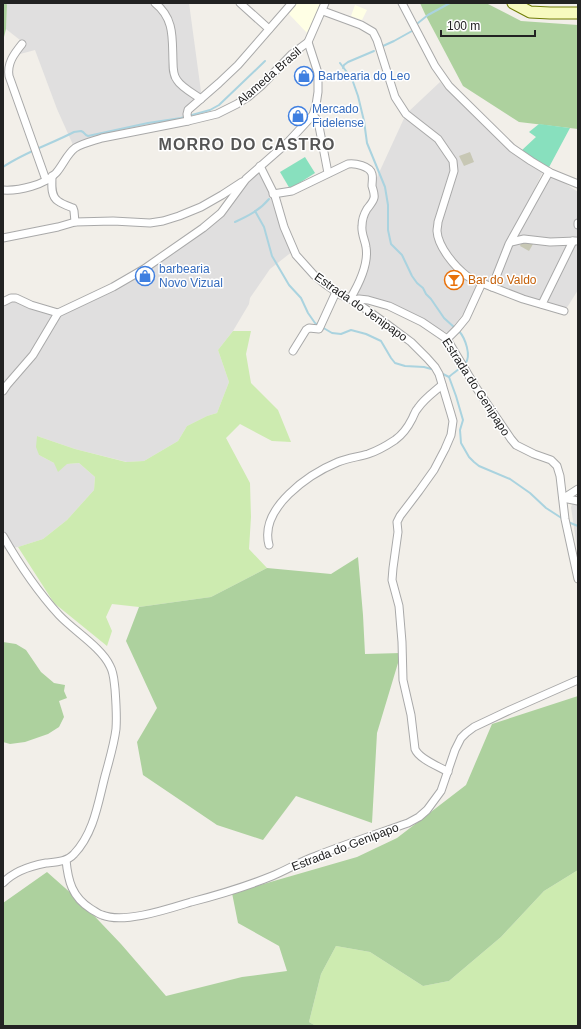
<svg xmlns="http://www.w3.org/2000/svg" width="581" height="1029" font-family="Arial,sans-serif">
  <rect width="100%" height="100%" fill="#f2efe9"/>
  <g fill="#e0dfdf">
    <path d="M6,3h183l13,96 -18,12 3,9 -113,27 -17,-38 -22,-59 -26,7 11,-17 -14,-11 1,-24z"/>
    <path d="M440,82l40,40 30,29 33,20 -23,49 27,-49 31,21v98l-10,16 -8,7 -75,-27 -37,47 -76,-31 -23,-4 17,-36 -4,-41 10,-33 34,-74z"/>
    <path d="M262,165l31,86 -23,18 -20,29 -1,6 -16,27 -15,19 11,32 -12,31 -10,3 -20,10 -9,15 -34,20 -17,1 -52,-13 -38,-13 2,19 15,8 13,1 12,-1 16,14 -1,13 -27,30 -24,19 -25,8 -15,2v-248l7,-3 47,14 84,-41 81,-60z"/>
    <path d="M578,493v62l-7,-48z"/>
  </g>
  <g fill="#ffffe5">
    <path d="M297,3h24l-14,30 -18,-19z"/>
    <path d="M355,5l12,5 -5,10 -11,-4z"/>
  </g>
  <g fill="#c7c7b4">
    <path d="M470,152l4,10 -10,4 -5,-10z"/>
    <path d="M523,239l10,5 -4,7 -9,-5z"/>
  </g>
  <g fill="#cdebb0">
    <path d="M233,331h18l-5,23 5,29 27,27 13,32 -19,-1 -32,-17 -14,14 24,45 1,34 -2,32 18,19 -56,29 -72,10 -27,-3 -6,13 6,14 -5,15 -53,-43 -36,-56 25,-8 24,-19 27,-30 1,-13 -16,-14 -12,1 -9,8 -4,-9 -15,-8 -3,-8 1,-11 38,13 51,13 18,-1 34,-20 9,-15 20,-10 10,-3 12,-31 -11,-32z"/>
    <path d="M578,870v156h-262l-7,-4 12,-48 15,-28 34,6 53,34 26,-5 52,-44 43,-46z"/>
  </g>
  <g fill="#add19e">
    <path d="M3,3h3l1,2 -1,24 -3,12z"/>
    <path d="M420,3h66l35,18 57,4v104l-59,-7 -56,-36 -38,-72z"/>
    <path d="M358,557l5,58 2,39 36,-1 -24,80 -5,90 -76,-27 -33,44 -46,-15 -74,-50 -6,-33 20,-34 -31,-67 13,-34 72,-10 56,-29 64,6z"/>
    <path d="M3,642l13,2 10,6 15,22 13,11 11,2 -1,6 3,7 -8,3 5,16 -5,10 -11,7 -23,8 -15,2 -7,-2z"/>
    <path d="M578,696v174l-34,21 -43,46 -52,44 -26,5 -53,-34 -34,-6 -15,28 -12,48 7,4h-313v-123l44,-31 35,31 39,41 45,52 76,-19 45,-6 -8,-25 -41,-23 -6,-30 125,-36 40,-19 69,-53 26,-61z"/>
  </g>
  <g fill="#88e0be">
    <path d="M539,124l31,4 -23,43 -26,-20 15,-14 -7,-5z"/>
    <path d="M305,157l10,16 -25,16 -10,-17z"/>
  </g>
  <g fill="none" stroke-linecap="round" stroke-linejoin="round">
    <g stroke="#aad3df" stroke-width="2">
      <path d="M418,23l10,-8 22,-12"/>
      <path d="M383,46l11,-5 18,-10"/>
      <path d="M340,63l12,16 6,17 6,25 3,22 18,44 3,18v25l3,14 11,11 10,21 5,7 6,5 3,6 5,5 13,19 11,10"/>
      <path d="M343,68l1,-3 4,-3 26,-11"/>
      <path d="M3,167c22,-15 48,-23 71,-35l7,-1 2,1 3,3 2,1 60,-13 33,-5 29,-8 9,-5 46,-44"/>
      <path d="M255,211l9,16 8,29 17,29 12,13 7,15 7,10 17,10 9,1 10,-4 15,4 15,7 10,17 4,5 10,3 19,1 11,3"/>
      <path d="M235,222c13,-6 25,-12 34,-23"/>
      <path d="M441,373l8,4 7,19 7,24 -3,10 1,13 8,14 5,5 5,4 31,13 20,14 16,15 17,11"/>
      <path d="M449,377c5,-5 11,-8 16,-13 7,-8 0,-26 -6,-33"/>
      <path d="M568,522l10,4"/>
    </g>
    <g stroke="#a9a9a9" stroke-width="9">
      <g id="minor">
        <path d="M155,3c20,16 17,36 18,59 0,6 0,13 4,18 4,7 17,14 24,19"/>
        <path d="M240,3l29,26"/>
        <path d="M402,3l33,63 14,20 63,62 19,13 20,12 27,11"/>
        <path d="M323,11l38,14 12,7 4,8 18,57 11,17 32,25 15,22 1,10 -16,51c0,3 -1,6 -1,9 1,16 18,36 30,45 5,3 10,5 15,7"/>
        <path d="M22,44c-8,10 -15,19 -13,32l37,104"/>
        <path d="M313,115l5,6 10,52"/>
        <path d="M188,121l-1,-7 1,-4 31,-27 19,-18 54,-62"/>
        <path d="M260,166l15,30 9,31 12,28 18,20 11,9 16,11 12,5 35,25 23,17 16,16 8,9 4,7 12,40 2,7 -2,14 -6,14 -11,21 -15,21 -19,25 -3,6 1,10 -5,36 -1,12 7,26 3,36 1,38 8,35 4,34c4,10 23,17 33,23"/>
        <path d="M52,176c0,7 -2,20 6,25 4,3 10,5 15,7l1,3 1,11"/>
        <path d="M3,190c16,1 42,-5 53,-17 7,-8 11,-19 19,-25 8,-5 18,-7 27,-10l86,-17 29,-7 20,-10 11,-7 13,-11 31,-32 16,-12 17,-39"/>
        <path d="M273,194l19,-3 56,-27c7,-1 22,2 24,10 1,4 0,8 0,12 1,4 3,8 2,12 -1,4 -4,7 -7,11 -3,5 -5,11 -5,17 -1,7 3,14 4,21 3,17 -7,37 -16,52"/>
        <path d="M578,223v2"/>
        <path d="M3,238l55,-11 17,-5 38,-1 37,2 13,-2 16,-5 22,-9 21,-12 20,-13"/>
        <path d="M511,242l13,-3 26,3 26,-1"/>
        <path d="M492,287l31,12 41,12"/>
        <path d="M353,300l6,-1 9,1 21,6 33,16 25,17 28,47 36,53 5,6 18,9 17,6 6,6 3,10 5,43 13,60"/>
        <path d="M3,302l8,-4h5l15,7 27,8"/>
        <path d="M542,304l31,-63"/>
        <path d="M447,339l10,-10 9,-11 16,-35 10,4 17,-43 40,-72"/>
        <path d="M293,351l13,-21 3,-2 10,1 1,-2 16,-35"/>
        <path d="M3,391l4,-6 26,-30 25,-42 55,-26 31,-18 59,-41 18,-15 25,-34 42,-37 25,-27 3,-10 2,-13v-19l-10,-31"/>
        <path d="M563,498l15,3"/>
        <path d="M564,498l14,-9"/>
        <path d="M3,536c16,28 34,55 56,79 15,16 42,32 51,51 4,7 4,15 5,23 1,14 2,26 1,40 -2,16 -7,32 -11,47 -7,27 -11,57 -31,78 -7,8 -18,8 -28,9 -16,3 -32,8 -43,20"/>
        <path d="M269,545c-10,-37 40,-71 69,-83 10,-4 20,-5 30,-8 9,-3 18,-8 27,-14 7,-5 13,-13 17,-21 2,-4 3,-8 6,-11 6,-9 16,-16 24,-23"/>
        <path d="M66,860c2,21 6,37 25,49 4,2 7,5 11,6 22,9 66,-6 89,-13 27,-7 54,-15 81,-26 15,-6 29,-15 44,-20 30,-12 61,-22 92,-33l11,-6 8,-7 14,-19 14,-41 6,-12 5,-5 8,-6 36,-17 68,-30"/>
      </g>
    </g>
    <g stroke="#707d05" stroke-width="13">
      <path id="secondary" d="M513,3l17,9 20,1h28"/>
    </g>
    <use href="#minor" stroke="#fff" stroke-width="7"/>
    <use href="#secondary" stroke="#f7fabf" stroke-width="11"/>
  </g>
  <defs>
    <g id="shop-ring" transform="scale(1)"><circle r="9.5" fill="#fff" stroke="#3f7fe0" stroke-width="1.5"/><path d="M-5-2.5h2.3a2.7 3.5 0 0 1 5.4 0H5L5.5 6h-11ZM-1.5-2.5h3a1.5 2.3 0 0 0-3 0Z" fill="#3f7fe0"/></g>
    <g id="bar-ring" transform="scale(1)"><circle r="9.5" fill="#fff" stroke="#e8710a" stroke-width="1.5"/><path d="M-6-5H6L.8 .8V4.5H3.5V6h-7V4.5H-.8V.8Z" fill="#e8710a"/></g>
  </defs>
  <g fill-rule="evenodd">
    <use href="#shop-ring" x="304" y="76"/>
    <use href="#shop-ring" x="298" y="116"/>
    <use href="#shop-ring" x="145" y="276"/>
    <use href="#bar-ring" x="454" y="280"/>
  </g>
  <g text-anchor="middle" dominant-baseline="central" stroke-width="3" stroke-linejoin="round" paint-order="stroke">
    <g font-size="12" fill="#222" stroke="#fff">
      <text transform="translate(269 76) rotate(-41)">Alameda Brasil</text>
      <text transform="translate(361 307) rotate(35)">Estrada do Jenipapo</text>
      <text transform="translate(476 387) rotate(57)">Estrada do Genipapo</text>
      <text transform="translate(345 847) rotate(-21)">Estrada do Genipapo</text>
    </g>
    <g font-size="12" fill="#366cbe" stroke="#fff" text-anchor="start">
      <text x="318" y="76">Barbearia do Leo</text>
      <text x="312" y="109">Mercado<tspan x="312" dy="14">Fidelense</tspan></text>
      <text x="159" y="269">barbearia<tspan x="159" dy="14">Novo Vizual</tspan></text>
    </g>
    <g font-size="12" fill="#c56008" stroke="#fff" text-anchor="start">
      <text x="468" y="280">Bar do Valdo</text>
    </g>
    <g font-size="16" font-weight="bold" letter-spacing="1" fill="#555" stroke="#fff">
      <text x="247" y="144">MORRO DO CASTRO</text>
    </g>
  </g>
  <rect width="581" height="1029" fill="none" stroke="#222222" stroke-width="8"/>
  <path d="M441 30v6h94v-6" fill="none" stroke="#222222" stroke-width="2"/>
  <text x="447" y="30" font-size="12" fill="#222222" stroke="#ffffff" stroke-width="3" paint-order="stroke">100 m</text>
</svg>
